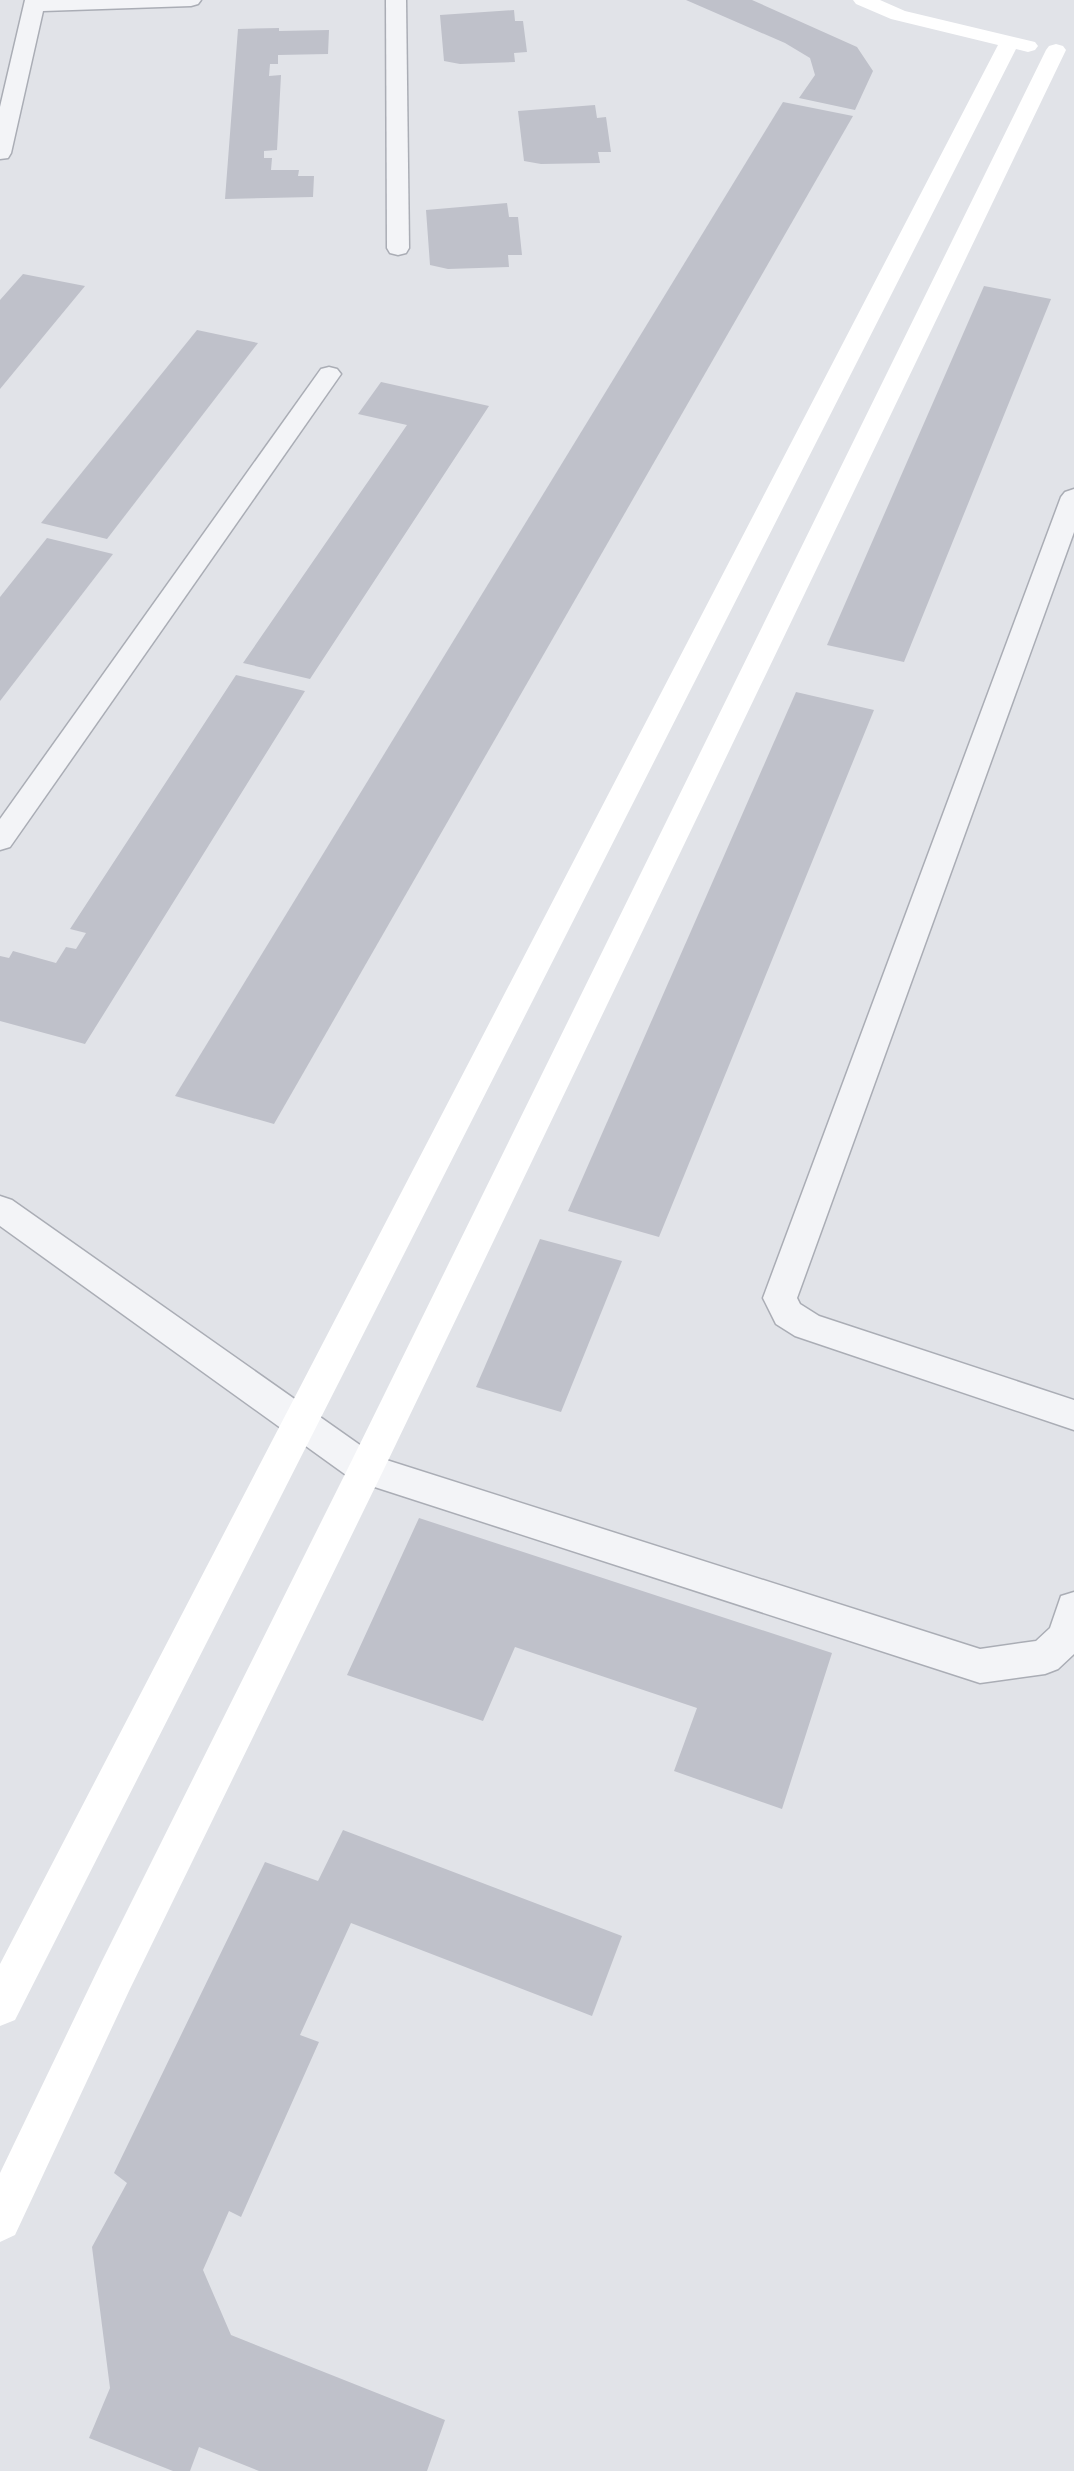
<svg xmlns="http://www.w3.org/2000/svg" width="1074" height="2471" font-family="'Public Sans',sans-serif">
  <rect width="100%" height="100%" fill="#e1e3e8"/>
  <g fill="#bfc1ca">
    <path d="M686,0h66l105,47 16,24 -18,39 -56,-12 16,-23 -5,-17 -25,-15z"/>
    <path d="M514,10l1,11h8l4,31 -13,1 1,9 -55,2 -16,-3 -4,-46z"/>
    <path d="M279,28v3l50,-1 -1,24 -50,1v9h-8l-1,12 12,-1 -4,75 -13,1v7h8l-1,12h28l-1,6h16l-1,21 -88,2 13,-170z"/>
    <path d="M783,102l70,14 -579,1008 -99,-28z"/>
    <path d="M595,105l2,13 9,-1 5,35h-13l2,11 -59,1 -17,-3 -6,-50z"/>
    <path d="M507,203l2,14h9l4,38h-14l1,12 -61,2 -18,-4 -4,-55z"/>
    <path d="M23,274l62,12 -85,103v-89z"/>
    <path d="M984,286l67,13 -147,363 -77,-17z"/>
    <path d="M197,330l61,13 -151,196 -66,-16z"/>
    <path d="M381,382l108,24 -179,273 -67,-16 164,-238 -49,-11z"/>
    <path d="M47,538l66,16 -113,147v-104z"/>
    <path d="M236,675l69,16 -220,353 -85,-23v-65l9,2 4,-7 43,12 10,-16 10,2 10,-16 -16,-4z"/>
    <path d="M796,692l78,18 -215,527 -91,-26z"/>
    <path d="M540,1239l82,22 -61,151 -85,-25z"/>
    <path d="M419,1518l413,135 -50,156 -108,-38 23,-63 -182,-61 -32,74 -136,-46z"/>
    <path d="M343,1830l279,106 -30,80 -241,-93 -51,112 19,7 -78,175 -12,-6 -26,59 28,65 214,85 -18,51h-168l-60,-24 -9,24h-17l-84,-33 21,-50 -18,-141 35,-64 -13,-10 151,-311 53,19z"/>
  </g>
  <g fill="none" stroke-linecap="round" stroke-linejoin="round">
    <g stroke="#aaadb5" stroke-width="3">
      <g id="minor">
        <path d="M25,0h176l-3,4 -7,2 -148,5 -32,142 -3,5 -8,1v-52z"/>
        <path d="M386,0h20l3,248 -3,5 -8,2 -8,-2 -3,-5z"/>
        <path d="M329,367l8,2 4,5 -331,473 -10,3v-31l321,-450z"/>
        <path d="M1074,489v43l-277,766 3,6 19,12 255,84v30l-279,-94 -19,-12 -13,-26 298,-801 4,-5z"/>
        <path d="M0,1196l12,4 365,257 603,192 56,-8 14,-13 11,-32 13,-4v62l-16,15 -13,5 -65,9 -627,-203 -353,-254z"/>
      </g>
    </g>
    <use href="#minor" fill="#f3f4f7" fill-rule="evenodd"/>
    <g fill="#fff" fill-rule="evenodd">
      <path d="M853,0h27l25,11 130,31 3,4 -3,4 -7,2 -12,-3 -1001,1971 -15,6v-62l998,-1919 -107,-26 -35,-15z"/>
      <path d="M1056,44l7,2 3,4 -682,1419 -255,522 -114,244 -15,7v-69l101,-210 252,-505 693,-1408 3,-4z"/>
    </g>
  </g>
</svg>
